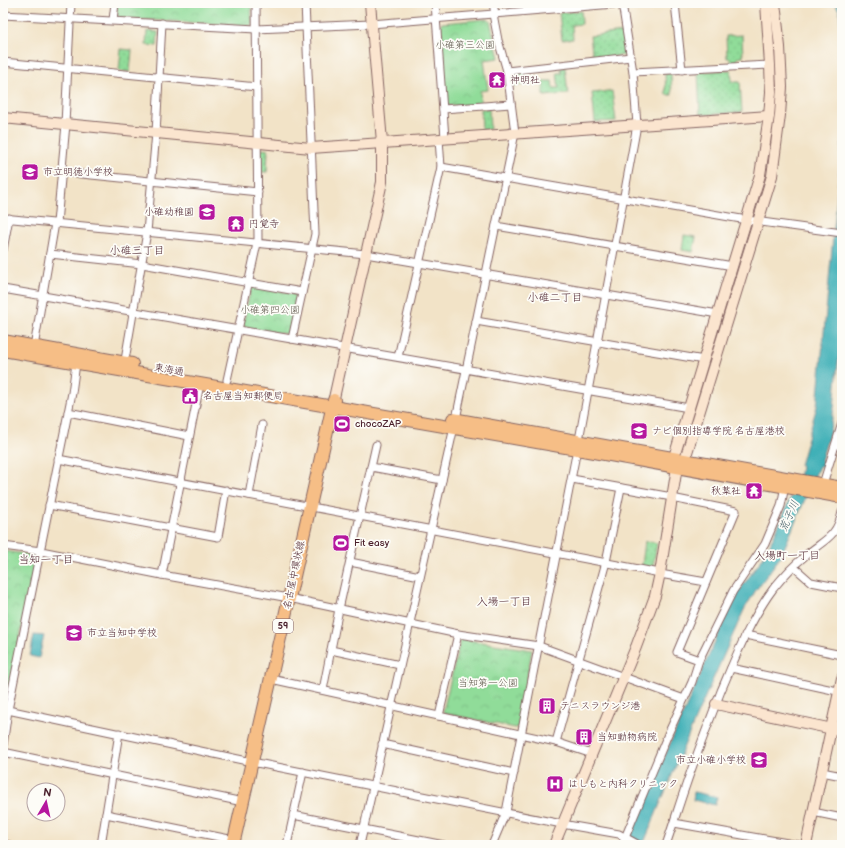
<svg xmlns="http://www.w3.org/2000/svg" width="845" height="848" font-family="'Balsamiq Sans','Klee One',sans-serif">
  <defs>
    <pattern id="park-crowns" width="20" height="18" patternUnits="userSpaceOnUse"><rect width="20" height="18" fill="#90dc99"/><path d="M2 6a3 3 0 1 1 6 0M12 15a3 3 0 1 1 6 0" fill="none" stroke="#7ebc84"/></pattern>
    <pattern id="garden-dots" width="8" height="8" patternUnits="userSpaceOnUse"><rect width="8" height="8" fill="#90dc99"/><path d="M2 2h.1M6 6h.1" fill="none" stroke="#7ebc84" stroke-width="1.8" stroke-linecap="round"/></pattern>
  </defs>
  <rect width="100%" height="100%" fill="#fdfcf7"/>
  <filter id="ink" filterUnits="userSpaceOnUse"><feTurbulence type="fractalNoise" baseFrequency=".025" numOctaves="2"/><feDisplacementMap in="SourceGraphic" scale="8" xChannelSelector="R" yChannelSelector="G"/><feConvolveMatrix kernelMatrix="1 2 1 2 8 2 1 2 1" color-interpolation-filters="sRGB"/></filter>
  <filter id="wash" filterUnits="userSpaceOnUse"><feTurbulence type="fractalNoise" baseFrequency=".012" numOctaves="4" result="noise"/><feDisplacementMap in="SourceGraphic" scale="16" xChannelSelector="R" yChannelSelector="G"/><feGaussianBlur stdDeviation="0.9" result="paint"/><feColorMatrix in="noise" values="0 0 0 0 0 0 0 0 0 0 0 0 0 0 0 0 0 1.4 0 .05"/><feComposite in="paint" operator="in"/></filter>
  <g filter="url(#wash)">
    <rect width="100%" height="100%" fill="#f2e3c7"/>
    <g fill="url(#park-crowns)" stroke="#6d7e62">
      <path d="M117,3h134l1,21 -3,2 -130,-8 -2,-2z"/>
      <path d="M487,19l3,2 9,37 -15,2 4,30 -8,1 1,13 -34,2 -8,-80 3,-3z"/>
      <path d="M254,286l41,8 3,2 -9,36 -3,2 -42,-7 -1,-3 8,-36z"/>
      <path d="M3,551l31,4 2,2 -29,144 -4,3z"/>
      <path d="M462,639l70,11 -14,77 -3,1 -71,-15 -1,-2 17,-70z"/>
    </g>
    <g fill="url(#garden-dots)" stroke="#6d7e62">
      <path d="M581,11l1,13 -10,1 1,14 -11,1 -3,-27z"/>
      <path d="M147,31l11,1 -1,14 -11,-1z"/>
      <path d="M624,32l3,21 -1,2 -33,4 -3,-23z"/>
      <path d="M742,35l1,22 -6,1v6h-6l-1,-6h-3l-1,-22z"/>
      <path d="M121,49l11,1 -2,22 -11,-1z"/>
      <path d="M565,67l3,27 -24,2 -1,-15h9l1,7h6l-2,-15h5l-1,-5z"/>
      <path d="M731,70l1,12h8l2,30 -42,3 -2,-43z"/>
      <path d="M525,71l1,14 -15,1 -1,-11 1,-3z"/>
      <path d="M671,73l1,22h-6l-1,-21z"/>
      <path d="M612,91l4,30 -21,1 -3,-29z"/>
      <path d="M481,109h8l1,20 -8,1z"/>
      <path d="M262,149l6,1 -1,22h-7v-20z"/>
      <path d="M684,235l12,2 -3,15 -11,-2z"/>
      <path d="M645,541l12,2 -4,23 -2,2 -9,-2z"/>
    </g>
    <g fill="#40b0b7" stroke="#456871">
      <path d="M837,3h5v35l-3,-28 -3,-4z"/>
      <path d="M842,143v176l-8,89 -5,27 -8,25 4,4 -1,3 -5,-1 -38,90 -25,34 -12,20 -47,105 -54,130h-16l17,-42 90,-205 32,-45 19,-42 15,-38 1,-7 -1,-1 17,-59z"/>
      <path d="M34,635l10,1 -5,22 -9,-2z"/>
      <path d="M694,792l23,5 -2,8 -22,-5z"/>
    </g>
  </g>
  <g filter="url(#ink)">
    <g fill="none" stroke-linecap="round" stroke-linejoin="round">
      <g stroke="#856462" stroke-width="9">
        <g id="street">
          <path d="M435,3l10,135"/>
          <path d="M493,3l2,11"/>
          <path d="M675,3l7,67"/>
          <path d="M3,15l253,14 115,-5 255,-21"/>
          <path d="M113,20l2,-17"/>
          <path d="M3,62l254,25"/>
          <path d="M507,71l124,-14"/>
          <path d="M633,72l137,-7"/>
          <path d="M443,109l68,-5"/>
          <path d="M65,124l6,-121"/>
          <path d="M441,167l306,53 95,13"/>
          <path d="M62,172l196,20"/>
          <path d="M3,218l363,36 352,60"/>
          <path d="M57,223l9,-99"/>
          <path d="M496,226l237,40"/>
          <path d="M3,250l6,-32"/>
          <path d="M50,254l92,10 160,28"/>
          <path d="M3,289l686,119"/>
          <path d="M476,321l228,39"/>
          <path d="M292,339l23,-105 -10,-231"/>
          <path d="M34,347l21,-124"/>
          <path d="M398,357l43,-190 -2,-28"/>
          <path d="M124,366l23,-134 9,-99 6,-110"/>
          <path d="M227,380l31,-141 -2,-236"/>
          <path d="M68,412l121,24"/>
          <path d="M456,419l59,-286 -8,-62 -9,-31 -5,-26"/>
          <path d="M579,440l58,-315 -4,-53 -11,-69"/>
          <path d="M58,459l602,114"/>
          <path d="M371,467l71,13"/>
          <path d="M572,479l100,18"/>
          <path d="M823,484l19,-61"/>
          <path d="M249,495l13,-70"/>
          <path d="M672,498l64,13 -59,141 22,8"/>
          <path d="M49,505l169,32 8,-47"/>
          <path d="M3,546l38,5 121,24 127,23 169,36 81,12 145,53"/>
          <path d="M350,562l70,14"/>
          <path d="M794,567l17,15 31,6"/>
          <path d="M660,574l46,8"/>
          <path d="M162,575l38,-191"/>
          <path d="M745,635l97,20"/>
          <path d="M331,650l69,15"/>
          <path d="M731,668l111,24"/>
          <path d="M271,679l285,63 36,12"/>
          <path d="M323,690l16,-81 37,-164"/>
          <path d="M3,709l249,53 310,62 57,10 20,11"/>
          <path d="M439,716l19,-82"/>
          <path d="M556,742l50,-180 15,-74"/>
          <path d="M382,744l132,29"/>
          <path d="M3,746l5,-36 64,-317 4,-30"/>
          <path d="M3,752l240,50"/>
          <path d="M822,772l20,4"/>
          <path d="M813,812l29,6"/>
          <path d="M106,814l128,26"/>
          <path d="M293,815l151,30"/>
          <path d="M674,823l125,22"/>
          <path d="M3,844l6,1"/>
          <path d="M101,845l18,-112"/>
          <path d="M287,845l16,-73"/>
          <path d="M360,845l94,-418"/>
          <path d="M492,845l14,-33 71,-363"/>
          <path d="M622,845l46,-111 24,-52 7,-22 34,-69 32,-47 16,-38 4,-20"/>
          <path d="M666,845c7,-20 13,-40 20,-60 11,-32 23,-63 35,-94 15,-35 29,-71 52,-102 8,-10 22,-25 32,-33 18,-16 32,-18 37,-44"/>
        </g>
      </g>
      <g stroke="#856462" stroke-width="12">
        <g id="secondary">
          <path d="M3,118l308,30 458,-32"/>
          <path d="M334,398l48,-216v-40l-12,-139"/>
          <path d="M679,465l6,-6 87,-283 8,-61 2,-28 -2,-40 -5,-44"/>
          <path d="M716,704l126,27"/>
          <path d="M554,845l82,-198 19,-51 5,-23 17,-106 -3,-10 86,-282 9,-59 2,-24 -1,-27 -4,-62"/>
          <path d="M806,845l36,-167"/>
        </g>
      </g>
      <g stroke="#856462" stroke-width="14">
        <g id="primary">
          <path d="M3,341l129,23"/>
          <path d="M3,350l574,99 265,48"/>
          <path d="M453,419l389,69"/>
          <path d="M233,845l101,-445"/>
        </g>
      </g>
      <use href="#street" stroke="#fff" stroke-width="7"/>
      <use href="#secondary" stroke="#fbe5cf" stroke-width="10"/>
      <use href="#primary" stroke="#f6be86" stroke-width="12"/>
    </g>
  </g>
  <defs>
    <g id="temple-square" transform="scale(0.9)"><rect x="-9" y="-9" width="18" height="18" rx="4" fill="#b5179e" stroke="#fdfcf7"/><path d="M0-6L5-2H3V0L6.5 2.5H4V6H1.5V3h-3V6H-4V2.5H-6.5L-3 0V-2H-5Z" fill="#fff"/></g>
    <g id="school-square" transform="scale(0.9)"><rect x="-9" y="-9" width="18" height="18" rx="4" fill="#b5179e" stroke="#fdfcf7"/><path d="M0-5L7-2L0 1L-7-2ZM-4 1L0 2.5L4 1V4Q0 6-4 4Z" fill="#fff"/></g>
    <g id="civic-square" transform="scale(0.9)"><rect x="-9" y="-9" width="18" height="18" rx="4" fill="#b5179e" stroke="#fdfcf7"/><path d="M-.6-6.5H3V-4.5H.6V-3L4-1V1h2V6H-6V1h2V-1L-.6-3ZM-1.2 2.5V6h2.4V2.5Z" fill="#fff"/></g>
    <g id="stadium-square" transform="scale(0.9)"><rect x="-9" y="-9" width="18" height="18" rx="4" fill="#b5179e" stroke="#fdfcf7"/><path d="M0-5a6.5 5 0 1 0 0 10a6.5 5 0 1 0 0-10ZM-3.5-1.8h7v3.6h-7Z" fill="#fff"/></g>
    <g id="building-square" transform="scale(0.9)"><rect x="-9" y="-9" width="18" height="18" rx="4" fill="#b5179e" stroke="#fdfcf7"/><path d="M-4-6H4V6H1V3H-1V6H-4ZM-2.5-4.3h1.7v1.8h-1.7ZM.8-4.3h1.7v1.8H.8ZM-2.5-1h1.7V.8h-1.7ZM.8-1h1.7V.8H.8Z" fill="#fff"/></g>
    <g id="hospital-square" transform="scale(0.9)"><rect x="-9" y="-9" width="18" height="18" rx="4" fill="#b5179e" stroke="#fdfcf7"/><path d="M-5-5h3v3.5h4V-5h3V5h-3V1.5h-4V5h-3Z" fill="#fff"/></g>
  </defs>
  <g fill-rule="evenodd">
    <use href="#temple-square" x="497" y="80"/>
    <use href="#school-square" x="30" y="172"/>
    <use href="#school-square" x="207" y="212"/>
    <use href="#temple-square" x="236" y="224"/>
    <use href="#civic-square" x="190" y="396"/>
    <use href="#stadium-square" x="342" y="424"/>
    <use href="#school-square" x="639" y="431"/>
    <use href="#temple-square" x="754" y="491"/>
    <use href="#stadium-square" x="341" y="543"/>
    <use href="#school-square" x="74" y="633"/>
    <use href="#building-square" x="547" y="706"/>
    <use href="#building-square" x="584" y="737"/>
    <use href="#school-square" x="759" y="760"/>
    <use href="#hospital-square" x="555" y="784"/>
  </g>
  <g text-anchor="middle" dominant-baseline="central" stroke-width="3.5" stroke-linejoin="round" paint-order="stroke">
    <rect fill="#fdfcf7" stroke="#806168" stroke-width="1" x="273" y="619" width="20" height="14" rx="3"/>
    <g font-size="9" font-weight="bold" fill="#4a1f2b">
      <text x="283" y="626">59</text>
    </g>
    <g font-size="10" fill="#5f584c" stroke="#fdfcf7">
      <text x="465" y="45">小碓第三公園</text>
      <text x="270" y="310">小碓第四公園</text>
      <text x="488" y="683">当知第一公園</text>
    </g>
    <g font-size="10" fill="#4a1f2b" stroke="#fdfcf7" text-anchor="start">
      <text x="510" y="80">神明社</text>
      <text x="43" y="172">市立明徳小学校</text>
      <text x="194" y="212" text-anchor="end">小碓幼稚園</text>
      <text x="249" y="224">円覚寺</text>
      <text x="203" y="396">名古屋当知郵便局</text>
      <text x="355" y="424">chocoZAP</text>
      <text x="652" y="431">ナビ個別指導学院 名古屋港校</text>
      <text x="741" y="491" text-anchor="end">秋葉社</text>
      <text x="354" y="543">Fit easy</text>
      <text x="87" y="633">市立当知中学校</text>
      <text x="560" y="706">テニスラウンジ港</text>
      <text x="597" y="737">当知動物病院</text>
      <text x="746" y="760" text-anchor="end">市立小碓小学校</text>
      <text x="568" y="784">はしもと内科クリニック</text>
    </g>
    <g font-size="10" fill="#4a1f2b" stroke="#fdfcf7">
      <text transform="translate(169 370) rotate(10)">東海通</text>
      <text transform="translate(294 575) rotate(-78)">名古屋中環状線</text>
    </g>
    <g font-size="11" fill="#4a1f2b" stroke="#fdfcf7">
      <text x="137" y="250">小碓三丁目</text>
      <text x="555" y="297">小碓二丁目</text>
      <text x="787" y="555">入場町一丁目</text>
      <text x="46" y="559">当知一丁目</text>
      <text x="504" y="601">入場一丁目</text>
    </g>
    <g font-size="11" font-style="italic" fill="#46606a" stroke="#fdfcf7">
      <text transform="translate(789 516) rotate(-66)">荒子川</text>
    </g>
  </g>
  <rect width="845" height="848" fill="none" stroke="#fdfcf7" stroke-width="16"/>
  <g transform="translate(46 802) rotate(9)"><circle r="19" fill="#fdfcf7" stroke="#b5a4a5"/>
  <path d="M0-3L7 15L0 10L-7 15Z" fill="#b5179e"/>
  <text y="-6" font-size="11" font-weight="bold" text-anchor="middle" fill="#4a1f2b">N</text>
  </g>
</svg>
